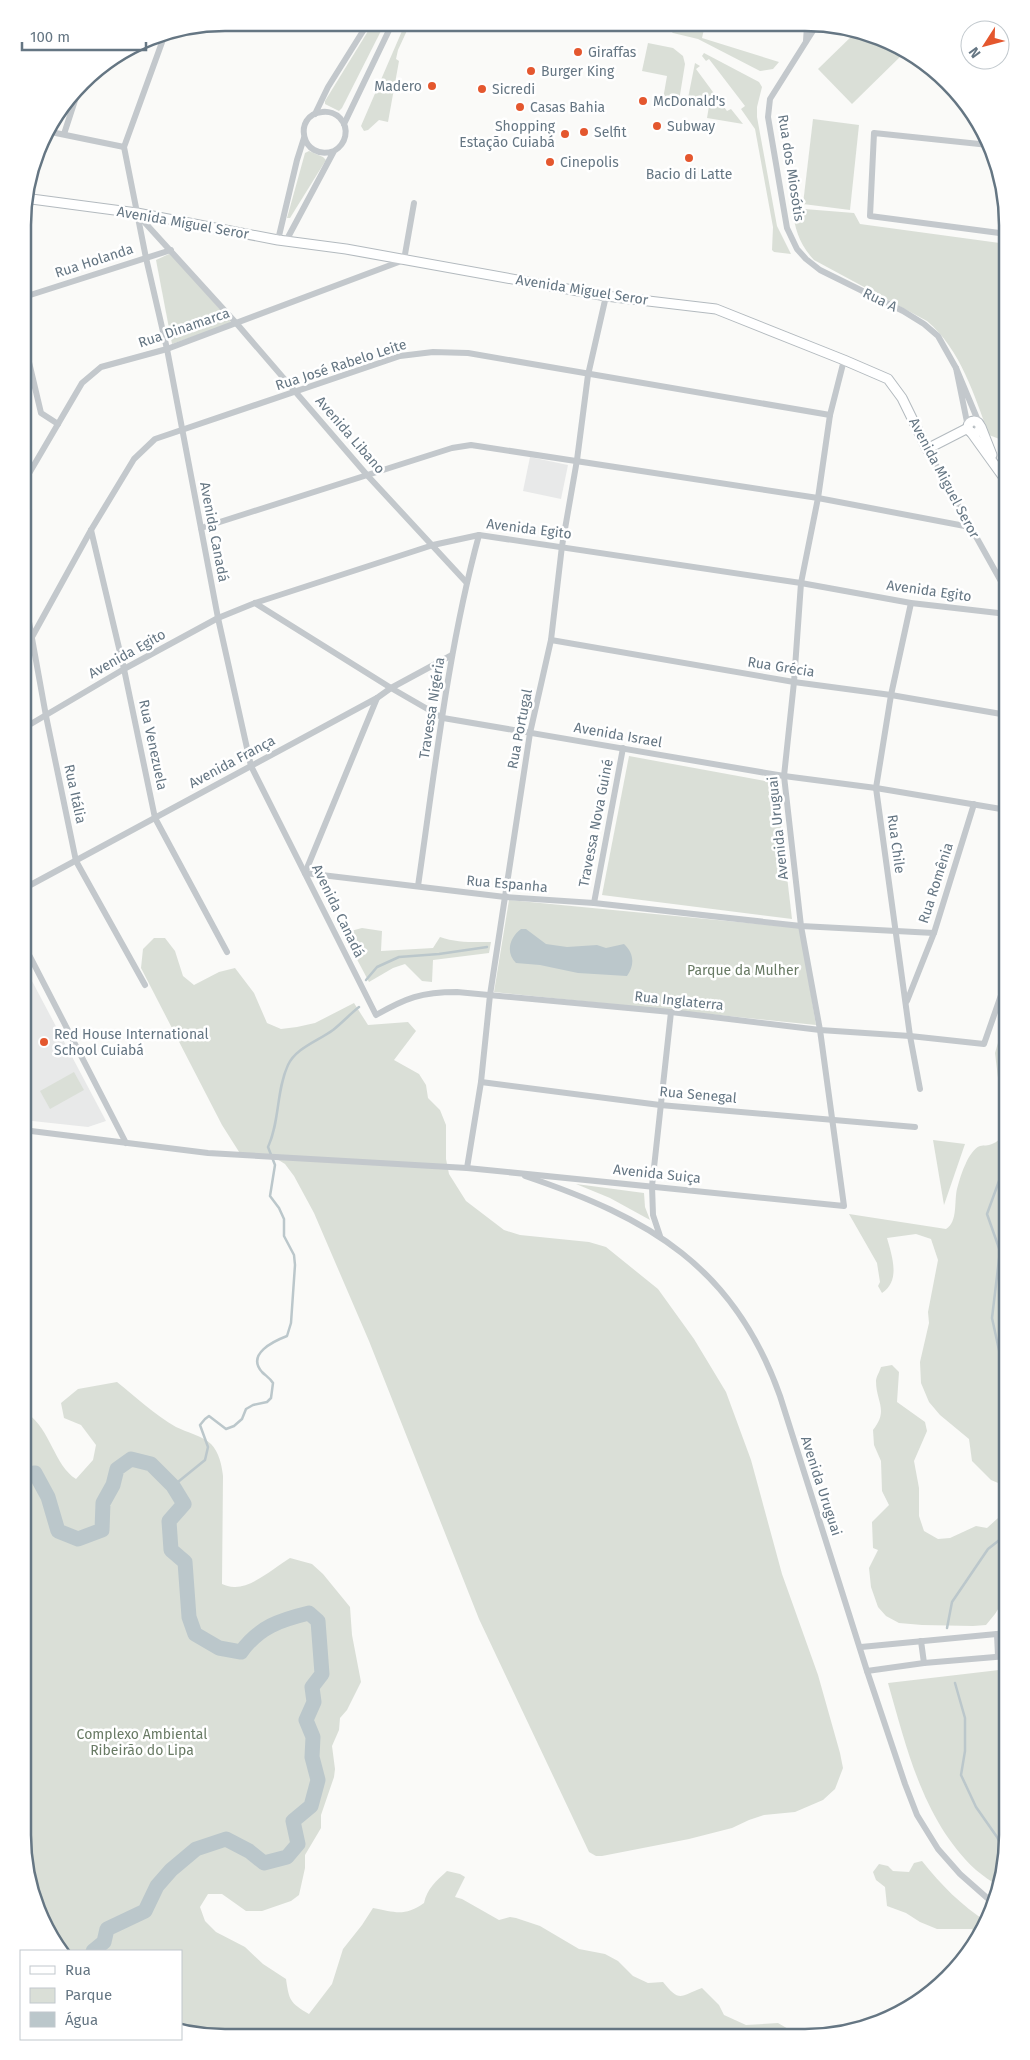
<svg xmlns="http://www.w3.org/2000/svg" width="1030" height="2060" font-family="'Fira Sans',sans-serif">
  <rect width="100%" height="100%" fill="#fafaf8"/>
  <g fill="#e8e9e9">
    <path d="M530,457l38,8 -7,34 -38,-8z"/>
    <path d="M23,964l83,157 -18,6 -65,-7z"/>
  </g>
  <g fill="#dadfd7">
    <path d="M373,23h12l-43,85 -3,3 -14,-7v-3z"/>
    <path d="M405,24h5l-12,26 -2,9 3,2 -11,61 -9,-2 -11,10 -4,1 -3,-5z"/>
    <path d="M663,25h42l-3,13 77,24 -6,7 -13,2 -62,-32 -25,-6z"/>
    <path d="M857,31l38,12 11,8 -54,53 -34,-35z"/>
    <path d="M648,43l25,5 10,8 2,8 -6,37 -16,-2 4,-23 -25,-5z"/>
    <path d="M704,53l55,29 3,5 -5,20v10l20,109 14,28 -17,-2 -2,-2 1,-23 -18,-98 -14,-20 4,-3 -36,-47 -3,2 -4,-5z"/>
    <path d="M695,63l5,3 -4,3 31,42 4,-2 12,15 -36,-6 2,-12 -22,-3z"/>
    <path d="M813,119l46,6 -9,85 -47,-6z"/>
    <path d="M309,151l14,6 3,3 -36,58h-3l18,-65z"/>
    <path d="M792,208l62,5 6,11 147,20v198l-18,-7c-15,-40 -28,-85 -62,-114l-113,-61c-15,-16 -19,-31 -22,-52z"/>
    <path d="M171,253l61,70 -60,21 -16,-84z"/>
    <path d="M629,756l147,27 16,136 -190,-24z"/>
    <path d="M509,900l291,28 16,97 -322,-33z"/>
    <path d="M362,928l20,3 -1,20 52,-3 7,-11c17,6 33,5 51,5l-2,11 -56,7 -1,22 -10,-1 -17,-17 -12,4 -24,14 -26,-49z"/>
    <path d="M154,938h11l10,13 8,25 11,9 25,-13 16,-4 19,25 13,30 14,6 16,-2 18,-4 39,-20 14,22 40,-3 8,9 -22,29 25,14 7,11 2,13 12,12 6,15v34l3,15 17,27 38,29 16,5 69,7 17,5 52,42 36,50 32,53 25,68 31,114 36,101 22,78 3,15 -8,21 -12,11 -28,12 -31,3 -15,5 -17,8 -43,11 -87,17h-6l-7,-4 -110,-233 -110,-278 -55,-128 -20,-37 -9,-12 -13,-8 -31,-1 -19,-30 -81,-157 2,-19z"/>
    <path d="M1007,1012v89l-9,-23 -3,-25z"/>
    <path d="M74,1072l10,18 -34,19 -10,-18z"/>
    <path d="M1007,1120v370l-4,-5 -12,-5 -19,-19 -3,-22 -29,-24 -11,-13 -8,-19 -1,-21 9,-39 -1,-11 10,-52 -7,-21 -15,-5 -29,4c5,18 14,43 -5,55l-4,-7 2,-4 -3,-19 -28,-49 97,15c12,-7 8,-28 11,-40 2,-8 5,-18 9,-26 2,-5 8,-15 14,-17 4,-1 8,0 12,-2 11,-4 13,-13 15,-24z"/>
    <path d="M933,1140l32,4 -21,61z"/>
    <path d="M576,1184l68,9 1,14 5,13 -40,-22z"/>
    <path d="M892,1365l7,7 -2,30 28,20 2,9 -13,30 5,27v28l5,15 14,8 12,-1 26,-12 11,2 20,-18v85l-12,19 -9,11 -13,1 -51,-1 -23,-2 -13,-7 -8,-9 -7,-20 -2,-19 9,-18 -5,-2 -1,-26 17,-17 -7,-14 -1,-30 -7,-16 -1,-15c16,-20 3,-28 3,-49 0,-4 4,-10 5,-14z"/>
    <path d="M117,1382c19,15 38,33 59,45 10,5 27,9 35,17 8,8 11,22 12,32l-1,108c3,1 8,3 12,3 18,1 41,-20 56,-29l22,6 11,10 27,33 2,28 9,47 -14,28 -7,8 -1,12 -7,16 3,23 -1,8 -13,38v13l-16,27v13l-6,27 -8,6 -29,10h-16l-24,-17h-14l-8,13 5,14 11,11 29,15 18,17 23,15c3,21 4,24 23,35l23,-30 11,-35 19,-24 11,-17c22,4 31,9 51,-5 3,-14 12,-22 23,-32l13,3 5,3 -10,20 7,2 37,21 11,-3 6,1 24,8 39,23 26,5 13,7 15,15 15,7 15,-1c17,21 17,14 39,6l17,17 5,10 22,10 32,-2 12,7 2,7 -594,-1 -17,-5v-80h-121l-27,-51 -10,-65v-422h4c24,17 27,52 49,66l17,-19 3,-15 -15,-20 -17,-7 -3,-15 17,-14z"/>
    <path d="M999,1670l8,8v171l-9,37c-7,-5 -15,-10 -22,-16 -52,-48 -69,-120 -88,-187z"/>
    <path d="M922,1861c19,24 39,44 65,61l-21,37 -41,38 24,-32 27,-29 -4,-7h-35l-17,-7 -14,-9 -19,-7 -2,-19 -9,-7 -3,-8 6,-8 9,2 5,5 16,1 5,-9z"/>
  </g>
  <path fill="#bbc7cb" d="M521,929h5l20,15 21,3 30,-2 9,3 18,-4c10,9 11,21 3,32l-49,-3 -38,-8 -24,-2c-11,-11 -6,-26 5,-34z"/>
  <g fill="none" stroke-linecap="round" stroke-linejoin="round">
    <g stroke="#bbc7cb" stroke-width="2.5">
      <path d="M366,980l11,-13 22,-10 40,-3 48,-7"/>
      <path d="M1007,1065l-2,-12 2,-3"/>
      <path d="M1007,1422l-7,-14 4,-35 -12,-55 8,-67 -13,-37 20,-55"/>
      <path d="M173,1486l32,-26 3,-13 -8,-22 5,-6 4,-3 17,13 8,-3 8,-7 4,-10 7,-4 14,-3 4,-4 2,-15c-3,-5 -7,-7 -11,-11 -16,-18 12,-31 25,-36l4,-13 4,-58 -1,-10 -10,-19v-17l-5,-11 -9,-12 5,-31 -7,-18c12,-26 8,-56 20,-82 8,-17 30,-24 45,-35 9,-7 17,-16 26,-23"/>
      <path d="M947,1628l5,-26 36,-53 19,-15"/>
      <path d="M955,1683l10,35v33l-4,24 15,32 21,30 9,18"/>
    </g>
    <path stroke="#bbc7cb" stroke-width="15" d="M23,1475l12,-2 13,24 10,34 20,8 24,-9 1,-27 10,-18 4,-16 14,-10 20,5 22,22 11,18 -15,17 2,29 14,12 4,55 6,17 24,14 22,4c18,-25 39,-32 68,-39l9,8 4,53 -10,13 2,15 -8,18 7,17 -1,20 6,23 -7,26 -18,15 5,23 -11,13 -23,6 -15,-12 -23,-12 -30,10 -25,21 -14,16 -12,25 -38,18 -3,13 -11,9"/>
    <g stroke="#b3babf" stroke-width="11">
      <g id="secondary">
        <path d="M24,198l113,15 141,27 68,9 260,47 110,13 128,51 44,19 14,19 25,51 41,-21"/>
        <circle cx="974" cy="427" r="6"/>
        <path d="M981,427l11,28"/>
        <path d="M971,432l36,50"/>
      </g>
    </g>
    <g stroke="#c3c8cc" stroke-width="6">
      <path d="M816,26l-46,73 -2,18 19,111 10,21 9,10 14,11 83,41 21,13 14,12 18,32"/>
      <path d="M165,34l-41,113 22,111 21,91 51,269 33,148 125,249c30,-17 45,-23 81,-23l214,20 149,18 90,6 74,8 23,-66"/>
      <path d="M806,41l1,-15"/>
      <path d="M315,114l13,-27 40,-64"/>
      <path d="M344,124l48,-100"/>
      <path d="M46,131l78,16"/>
      <path d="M64,134l15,-46"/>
      <path d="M989,145l-115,-12 -4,83 137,18"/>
      <path d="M137,214l100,110 130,151 99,107"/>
      <path d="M278,240l19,-80 7,-22"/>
      <path d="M286,241l48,-90c12,-7 16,-22 6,-33 -4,-4 -11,-7 -18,-6 -30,3 -21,50 12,39"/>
      <path d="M24,297l147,-47"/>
      <path d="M24,341l17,72 17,11"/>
      <path d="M968,427l-12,-59 23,55"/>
      <path d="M927,449l80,143"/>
      <path d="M24,482l58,-99 19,-16 66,-18 237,-89 10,-57"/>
      <path d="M201,528l251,-80 19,-3 347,53 152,29"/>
      <path d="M91,530l33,139 31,149 72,134"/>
      <path d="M24,594l22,122 30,145 69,124"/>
      <path d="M255,603l136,85 52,30 341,58 92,12 131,22"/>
      <path d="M911,603l-20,92 -15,93 34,248 10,53"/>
      <path d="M24,630l8,7 59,-107 43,-71 21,-20 245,-83 33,-4 35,1 362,62"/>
      <path d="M551,640l243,42 97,13 116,20"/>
      <path d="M24,728l100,-59 94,-51 37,-15 178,-58 46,-10 322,48 110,20 96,11"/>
      <path d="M305,873l200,24 89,6 207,23 133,7 40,-129"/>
      <path d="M305,873l72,-175"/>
      <path d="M418,886c17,-117 30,-237 61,-351"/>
      <path d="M23,889l354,-191 14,-10 61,-33"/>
      <path d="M594,903l29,-155"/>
      <path d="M23,943l103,200"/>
      <path d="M907,1001l27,-68"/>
      <path d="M481,1082l179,23 255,22"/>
      <path d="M23,1130l185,23 259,15 377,38 -24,-176 -19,-104 -17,-150 10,-94 7,-99 17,-85 12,-83 14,-55"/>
      <path d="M467,1168l14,-86 9,-87 40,-262 21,-93 11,-94 15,-86 11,-85 18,-79"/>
      <path d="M525,1176c124,42 209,90 255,220l87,275 38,113 12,31 21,34 22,25 34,30"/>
      <path d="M660,1236l-7,-21 -1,-29 19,-174"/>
      <path d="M997,1634l1,22"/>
      <path d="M921,1641l3,22"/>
      <path d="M861,1647l146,-14"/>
      <path d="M867,1671l57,-8 83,-7"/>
    </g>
    <use href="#secondary" stroke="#fff" stroke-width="9"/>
  </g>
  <g fill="#e4572e" stroke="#fff" stroke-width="2">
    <circle cx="578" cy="52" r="5"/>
    <circle cx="531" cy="71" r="5"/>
    <circle cx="432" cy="86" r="5"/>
    <circle cx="482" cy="89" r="5"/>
    <circle cx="643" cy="101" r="5"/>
    <circle cx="520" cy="107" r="5"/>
    <circle cx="657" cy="126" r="5"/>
    <circle cx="584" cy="132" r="5"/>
    <circle cx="565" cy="134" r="5"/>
    <circle cx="689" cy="158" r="5"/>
    <circle cx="550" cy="162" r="5"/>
    <circle cx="44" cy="1042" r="5"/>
  </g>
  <g text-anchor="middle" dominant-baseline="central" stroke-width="5" stroke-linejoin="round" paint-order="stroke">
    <g font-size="14" fill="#657683" stroke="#fff" text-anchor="start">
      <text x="588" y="52">Giraffas</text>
      <text x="541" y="71">Burger King</text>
      <text x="422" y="86" text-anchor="end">Madero</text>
      <text x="492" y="89">Sicredi</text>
      <text x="653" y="101">McDonald's</text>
      <text x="530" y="107">Casas Bahia</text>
      <text x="555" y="126" text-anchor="end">Shopping<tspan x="555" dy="16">Estação Cuiabá</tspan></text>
      <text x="667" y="126">Subway</text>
      <text x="594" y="132">Selfit</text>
      <text x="560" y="162">Cinepolis</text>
      <text x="689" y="174" text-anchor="middle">Bacio di Latte</text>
      <text x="54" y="1034">Red House International<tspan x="54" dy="16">School Cuiabá</tspan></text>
    </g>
    <g font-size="14" fill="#657683" stroke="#fff">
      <text transform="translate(791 168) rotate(81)">Rua dos Miosótis</text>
      <text transform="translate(183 223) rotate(10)">Avenida Miguel Seror</text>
      <text transform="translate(94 261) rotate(-18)">Rua Holanda</text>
      <text transform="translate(582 290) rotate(9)">Avenida Miguel Seror</text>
      <text transform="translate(880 300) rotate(26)">Rua A</text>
      <text transform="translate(184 328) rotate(-19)">Rua Dinamarca</text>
      <text transform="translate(341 365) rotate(-18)">Rua José Rabelo Leite</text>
      <text transform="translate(350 435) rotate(49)">Avenida Libano</text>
      <text transform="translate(944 478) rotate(62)">Avenida Miguel Seror</text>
      <text transform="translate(529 529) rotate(7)">Avenida Egito</text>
      <text transform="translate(214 532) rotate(79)">Avenida Canadá</text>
      <text transform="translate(929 591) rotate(8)">Avenida Egito</text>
      <text transform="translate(127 654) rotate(-29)">Avenida Egito</text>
      <text transform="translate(781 667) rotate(9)">Rua Grécia</text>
      <text transform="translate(432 708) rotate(-81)">Travessa Nigéria</text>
      <text transform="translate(520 729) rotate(-79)">Rua Portugal</text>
      <text transform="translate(618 735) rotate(10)">Avenida Israel</text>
      <text transform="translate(153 745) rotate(78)">Rua Venezuela</text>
      <text transform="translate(232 762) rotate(-28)">Avenida França</text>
      <text transform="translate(75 794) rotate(78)">Rua Itália</text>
      <text transform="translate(596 823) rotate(-79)">Travessa Nova Guiné</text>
      <text transform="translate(778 828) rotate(-96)">Avenida Uruguai</text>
      <text transform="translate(896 844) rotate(82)">Rua Chile</text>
      <text transform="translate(936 883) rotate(-72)">Rua Romênia</text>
      <text transform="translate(507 884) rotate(5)">Rua Espanha</text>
      <text transform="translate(338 911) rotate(64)">Avenida Canadá</text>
      <text transform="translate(679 1001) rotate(6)">Rua Inglaterra</text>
      <text transform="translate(698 1095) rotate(5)">Rua Senegal</text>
      <text transform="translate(657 1174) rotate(6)">Avenida Suiça</text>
      <text transform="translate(821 1486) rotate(72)">Avenida Uruguai</text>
    </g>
    <g font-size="14" fill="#687a64" stroke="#fff">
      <text x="743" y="970">Parque da Mulher</text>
      <text x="142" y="1734">Complexo Ambiental<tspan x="142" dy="16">Ribeirão do Lipa</tspan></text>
    </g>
  </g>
  <path d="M0 0H1030V2060H0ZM225 31H805A194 194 0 0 1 999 225V1835A194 194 0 0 1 805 2029H225A194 194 0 0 1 31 1835V225A194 194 0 0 1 225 31Z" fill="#fff" fill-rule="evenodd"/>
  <path fill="none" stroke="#657683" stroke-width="2.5" d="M225 31H805A194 194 0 0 1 999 225V1835A194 194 0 0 1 805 2029H225A194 194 0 0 1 31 1835V225A194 194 0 0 1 225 31Z"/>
  <rect x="20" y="1950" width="162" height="90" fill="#ffffff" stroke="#c1c8cd"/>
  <rect x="30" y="1966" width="25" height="8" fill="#ffffff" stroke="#c1c8cd"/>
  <text x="65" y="1975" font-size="15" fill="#657683">Rua</text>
  <rect x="30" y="1988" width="25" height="15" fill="#dadfd7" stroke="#c1c8cd"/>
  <text x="65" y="2000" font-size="15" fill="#657683">Parque</text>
  <rect x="30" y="2012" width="25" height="15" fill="#bbc7cb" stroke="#c1c8cd"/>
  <text x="65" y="2025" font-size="15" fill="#657683">Água</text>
  <g transform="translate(985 45) rotate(234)"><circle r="24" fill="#ffffff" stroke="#c1c8cd"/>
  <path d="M0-4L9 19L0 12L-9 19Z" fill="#e4572e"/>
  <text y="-8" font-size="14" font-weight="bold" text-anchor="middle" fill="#657683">N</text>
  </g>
  <path d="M22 42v8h124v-8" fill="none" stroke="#657683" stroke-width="2.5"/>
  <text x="30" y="42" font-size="15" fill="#657683" stroke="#ffffff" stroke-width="4" paint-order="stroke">100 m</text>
</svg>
